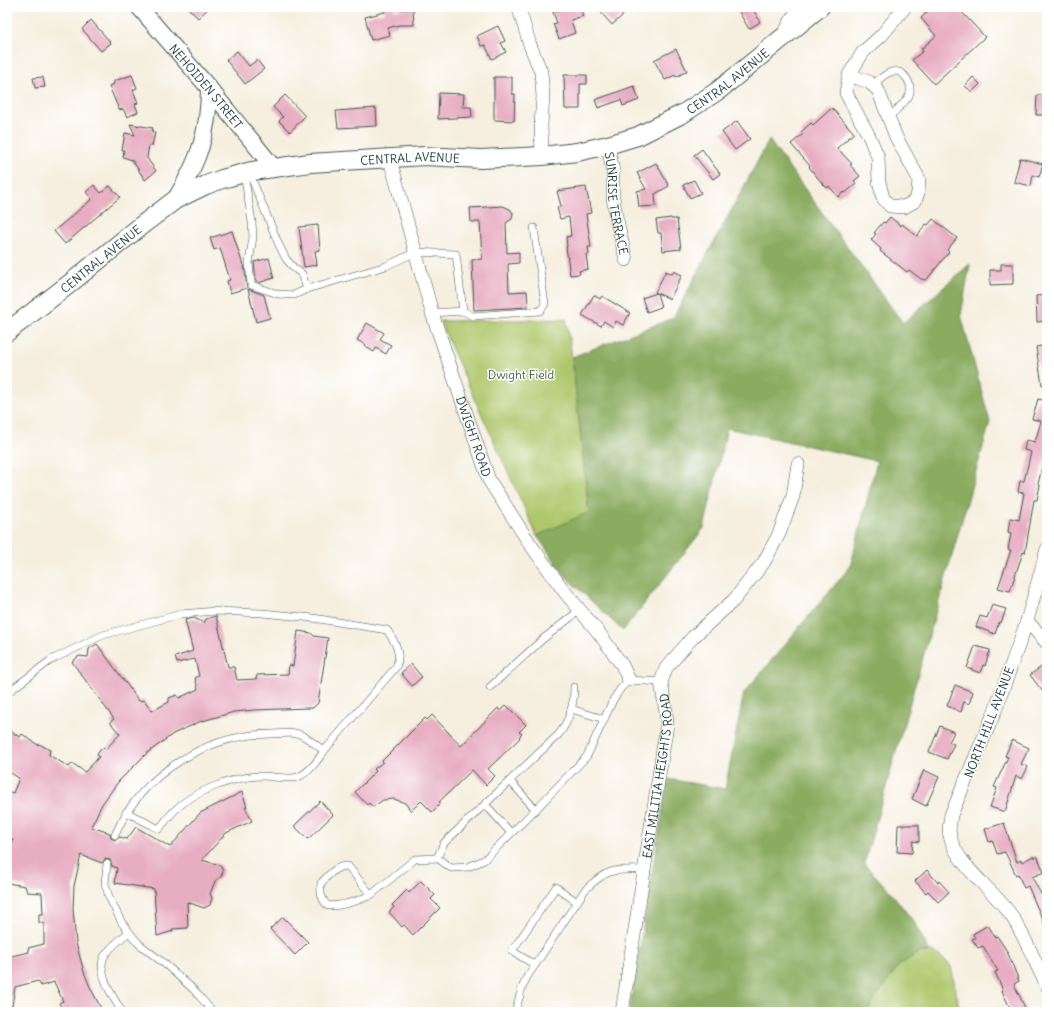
<svg xmlns="http://www.w3.org/2000/svg" width="1054" height="1019" font-family="Delius,sans-serif">
  <rect width="100%" height="100%" fill="#fff"/>
  <filter id="ink" filterUnits="userSpaceOnUse"><feTurbulence type="fractalNoise" baseFrequency=".025" numOctaves="2"/><feDisplacementMap in="SourceGraphic" scale="8" xChannelSelector="R" yChannelSelector="G"/><feConvolveMatrix kernelMatrix="1 2 1 2 8 2 1 2 1" color-interpolation-filters="sRGB"/></filter>
  <filter id="wash" filterUnits="userSpaceOnUse"><feTurbulence type="fractalNoise" baseFrequency=".012" numOctaves="4" result="noise"/><feDisplacementMap in="SourceGraphic" scale="16" xChannelSelector="R" yChannelSelector="G"/><feGaussianBlur stdDeviation="0.9" result="paint"/><feColorMatrix in="noise" values="0 0 0 0 0 0 0 0 0 0 0 0 0 0 0 0 0 1.4 0 .05"/><feComposite in="paint" operator="in"/></filter>
  <g filter="url(#wash)">
    <rect width="100%" height="100%" fill="#f6efdf"/>
    <g fill="#afc76c" stroke="#678250">
      <path d="M566,319l6,38 17,156 -52,23 -85,-187 -12,-28z"/>
      <path d="M920,952h12l9,5 10,9 9,46h-93l9,-15 23,-32z"/>
    </g>
    <path fill="#8bac60" stroke="#55744a" d="M769,140l134,183 67,-59 -9,51 29,107 -126,442 26,27 24,31 16,30h-10l-21,13 -23,32 -9,15h-238l39,-233 57,10 19,-96 106,-126 27,-106 -150,-33 -23,100 -81,103 -56,-53 -30,-42 52,-24 -17,-155 101,-39z"/>
    <g id="blocks">
      <g fill="#e7adc1">
        <path d="M187,7h23l-12,11z"/>
        <path d="M383,7h10l1,3 19,-1 1,16h-15l-11,3 2,7 -19,5 -6,-23 20,-5z"/>
        <path d="M565,7l1,3 9,-3h5l3,9 -12,4 4,13 -16,6 -6,-15 4,-1 -4,-11z"/>
        <path d="M596,7h36l-20,18z"/>
        <path d="M736,7h16l8,15 -11,7z"/>
        <path d="M932,7h25l28,30 -51,47 -22,-24 11,-9 -2,-2 15,-13 -15,-18z"/>
        <path d="M91,20l20,23 -10,8 -19,-22z"/>
        <path d="M498,26l7,15 -4,2 5,9 -14,7 -7,-14 -4,1 -4,-10z"/>
        <path d="M676,49l11,22 -11,6 -1,-2 -10,5 -11,-20z"/>
        <path d="M237,51l12,15 8,-6 7,9 -19,15 -19,-24z"/>
        <path d="M132,75l5,13 -4,2 5,13 -3,1 3,8 -11,5 -4,-8 -4,1 -10,-24 5,-2v-3z"/>
        <path d="M564,75h23v9h-7v25h-15z"/>
        <path d="M43,77l2,10 -10,1 -2,-10z"/>
        <path d="M494,77h18v17h3l-1,27 -20,-1z"/>
        <path d="M973,77l7,7 -8,8 -7,-6z"/>
        <path d="M634,86l5,14 -16,6 -2,-6 -23,8 -3,-8z"/>
        <path d="M439,93l25,1 -1,13h8l1,10 -34,2z"/>
        <path d="M285,95l20,21 -15,16 -11,-11 4,-4 -10,-10z"/>
        <path d="M1037,95h10v20h-11z"/>
        <path d="M376,108l1,18 -39,2 -2,-17z"/>
        <path d="M832,108l22,25 -17,15 15,16 -2,1 10,11 -6,5 2,3 -11,9 -1,-1 -6,5 -9,-11 -2,2 -5,-5 -13,-16 1,-1 -19,-22 12,-10 -2,-2 10,-9 2,2z"/>
        <path d="M737,121l13,18 -15,11 -13,-18z"/>
        <path d="M130,124l23,4 -1,4 3,1 -3,13 -3,-1 -2,13 9,13 -11,9 -13,-20 -9,-3 1,-7h-2l3,-17 10,2z"/>
        <path d="M702,149l18,25 -7,5 -19,-24z"/>
        <path d="M1020,158l23,6 -4,13 -6,-2 -2,11 -17,-4z"/>
        <path d="M656,163l13,23 -14,8 1,12 -17,1 -2,-16 9,-2 -9,-16z"/>
        <path d="M694,180l7,13 -11,5 -7,-13z"/>
        <path d="M94,185l7,8 9,-7 10,11 -55,47 -11,-13 38,-32 -6,-7z"/>
        <path d="M586,187l5,26 -5,1 5,33h-3l1,7h-3l2,15 -9,2 1,3 -10,1 -4,-28h1l-1,-10 5,-1 -2,-19 -9,2 -3,-12 4,-1 -4,-15z"/>
        <path d="M503,206l7,3 3,4 -1,6 -6,4 1,30 12,-1v11l-11,1 1,28 18,-1 1,16 -54,3 -2,-50 10,-1 -2,-37h-9l-1,-14z"/>
        <path d="M890,217l11,9 1,-2 15,12 9,-12 2,1 5,-6 24,19 -10,12 2,2 -21,26 -2,2 -5,-1 -12,-9 -2,2 -27,-21 1,-2 -10,-9 5,-6 -2,-1 9,-11 2,1z"/>
        <path d="M671,218v1h6l4,30 -18,2 -2,-18h-3l-2,-13z"/>
        <path d="M318,225l2,25 -5,1 2,14 -13,2 -5,-40z"/>
        <path d="M232,231l11,34h1l3,23 -17,5 -3,-12 3,-1 -10,-32 -6,2 -4,-12z"/>
        <path d="M269,258l5,20 -13,4v1l-5,-2 -2,-19z"/>
        <path d="M1001,264h12v20l-23,1v-15h11z"/>
        <path d="M666,271l6,3 2,-3 8,4 -12,24 -15,-7z"/>
        <path d="M248,289l16,6 6,23 -14,4z"/>
        <path d="M657,293l4,14 -14,5 -5,-14z"/>
        <path d="M594,295l6,4 2,-3 28,17 -7,12 -7,-4 -3,6 -9,-6 -3,5 -19,-11z"/>
        <path d="M1047,295v26l-10,1 -1,-26z"/>
        <path d="M367,323l17,10 -4,6 11,6 -5,9 -10,-6 -2,4 -9,-6 1,-1 -9,-5z"/>
        <path d="M1047,345v39l-5,1 -6,-38z"/>
        <path d="M1038,399l9,2v59l-3,-1 -6,25 2,1 -3,15h-3l-9,53 -2,-1 -13,39 -12,-3 13,-38h-3l3,-17 -3,-1 2,-14 9,2 5,-27 -6,-1 2,-11h4l7,-29 -7,-2 2,-10 9,2 6,-21 -9,-2z"/>
        <path d="M992,605l14,4 -5,14 -2,-1 -4,12 -19,-7 4,-11 7,2z"/>
        <path d="M216,616l12,51h6l3,13 19,-1 1,-4 31,-1 1,-9 4,1 5,-35 13,2 3,3 14,2 -10,65 -5,5h-4l-55,2 -20,2 -35,10 -26,12 -27,20 -28,28 -16,22 -11,23 19,6 1,5 4,2 5,-3 7,2 9,-12 34,20 30,-34 42,-21 5,15h-2l7,14 -26,12 -24,27 18,5 3,6 -2,6 -6,4 -5,13 2,4 -2,7 -6,3 -17,-6 1,26 -16,1 1,2 -16,5 -3,-47 -39,-6 2,-15 -5,-2 -2,-6 -5,-1 -3,4 -21,-8 -7,31 -1,23 3,34 8,29 6,15 13,25h-39l-5,-9 4,-2 -9,-19 -13,4 -3,-5 -23,6 -3,19 -5,-1v-48l22,-5 -1,-4 16,-4v-21h-5v-9h4l-1,-21 -15,-1 -2,-6 -18,-3v-33l6,-11 -6,-2v-46l6,2 6,-15 -10,-6 1,-5 -3,-1v-37l13,8 2,-3 16,11 1,-1 11,6 -1,5 20,12 3,-4 13,9 14,-15 -2,-3 6,-7 3,2 14,-15 -10,-12 4,-3 -42,-57 7,-6 9,1 1,-8 8,-5 42,57 5,-1 8,11 17,-9v-4l8,-3 2,3 19,-9 -3,-11 4,-2 -4,-17 -18,4 -2,-6 18,-6 -8,-31 9,-2 10,5 2,-4z"/>
        <path d="M975,646l15,4 -5,16 -2,-1 -3,8 -13,-5z"/>
        <path d="M411,664l11,13 -10,9 -11,-13z"/>
        <path d="M1041,667l6,7v23l-17,-22z"/>
        <path d="M955,685l18,7 -4,12 -5,-2 -3,10 -14,-6z"/>
        <path d="M506,705l20,20 -7,7 3,2 -3,3 1,1 -32,31 7,7 -9,9 -14,-15 -33,32 2,1 -9,9 -11,-11 -10,10 -6,-8 -11,-4 -11,1 -10,7 -4,-4 -2,2 -12,-13 21,-21 -2,-2 9,-7 -1,-1 43,-43 2,2 5,-5 29,31 37,-38 2,3z"/>
        <path d="M940,726l14,6 -5,10 5,2 -7,15 -18,-7z"/>
        <path d="M1012,740l17,8 -8,16 7,3 -6,12 -6,-3 -11,36 -15,-5 7,-19 -3,-1 14,-30 -3,-1z"/>
        <path d="M924,770l15,7 -13,29 -14,-7z"/>
        <path d="M320,801l13,14 -25,24 -14,-13z"/>
        <path d="M1004,823l13,39 4,-2 1,2 11,-6 1,2 3,-2 7,16 -12,5 9,17 6,-2v38l-19,-44 -4,2 -6,-14 -2,1 -11,-23 -8,2 -4,-13 -4,1 -4,-13z"/>
        <path d="M898,825h21v17l-6,-1 -1,12 -15,-1z"/>
        <path d="M927,870l11,13 1,-2 10,11 -11,10 -10,-11 -2,2 -11,-12z"/>
        <path d="M421,881l14,14 -4,4 9,9 -27,27 -9,-10 -2,2 -13,-15 5,-5 -2,-2 15,-15 2,3z"/>
        <path d="M283,917l25,25 -13,13 -25,-26z"/>
        <path d="M988,925l7,12 2,-1 10,15 12,30 -5,3 13,28h-15l-10,-21 1,-1 -8,-18 3,-1 -15,-25 -5,2 -6,-9 3,-1 -2,-4z"/>
      </g>
    </g>
  </g>
  <g filter="url(#ink)">
    <use href="#blocks" fill-opacity="0" stroke="#3f584e" stroke-width="1"/>
    <g fill="none" stroke-linecap="round" stroke-linejoin="round">
      <g stroke="#3f584e" stroke-width="8">
        <g id="service">
          <path d="M873,85c5,-4 11,-11 18,-13 13,-4 23,13 18,24 -5,8 -14,15 -20,21"/>
          <path d="M249,172l30,73 7,14 8,9 8,6 5,15 79,-23 30,-14 40,2 7,57 -31,2"/>
          <path d="M244,174l8,48 1,15 -4,26 2,22 27,9 16,1 13,-6"/>
          <path d="M463,311l10,5 67,-5 5,-7 -11,-76"/>
          <path d="M490,687l53,-48 37,-29"/>
          <path d="M7,693l44,-33 52,-25 78,-21 35,-3 46,2 51,5 74,12c8,12 15,23 9,37l-72,84c-5,-4 -19,-15 -25,-17 -6,-2 -20,0 -27,0 -65,0 -131,40 -157,101"/>
          <path d="M571,709l33,10"/>
          <path d="M510,781l26,29"/>
          <path d="M485,804l26,29"/>
          <path d="M126,812l33,17c5,-6 10,-13 16,-19 19,-19 60,-34 87,-34 9,0 29,4 36,1 12,-5 19,-16 26,-26"/>
          <path d="M437,858l7,-15 115,-109c11,-14 15,-30 15,-47"/>
          <path d="M107,864l-2,19 4,14 13,26 16,20 28,22 28,25 19,22"/>
          <path d="M371,895l-23,-29c-12,-1 -19,9 -27,17 -1,10 0,16 7,23 15,0 27,-4 41,-10l2,-1 44,-36 22,-1 14,10 17,-1 16,-7 53,-52 50,-52 26,-56 8,-12 8,-8 32,2"/>
          <path d="M535,965l-23,-14 44,-64 21,15"/>
          <path d="M122,1012c-8,-13 -24,-37 -19,-53 3,-9 19,-21 26,-27"/>
          <path d="M515,1012l7,-24 5,-11 58,-87c21,-21 29,-21 58,-20"/>
        </g>
      </g>
      <g stroke="#3f584e" stroke-width="14">
        <g id="minor">
          <path d="M522,7l-3,2 11,36 11,27 2,24 -2,29 1,31"/>
          <path d="M785,32l14,-25"/>
          <path d="M849,75l20,7 9,8 18,47 23,42 -1,14 -3,8 -11,6 -14,-1 -7,-8 -4,-16 -1,-25 -9,-21 -23,-43 3,-18 14,-23 18,-16 24,-29"/>
          <path id="s1" d="M608,145l5,27v25l3,19 10,44"/>
          <path id="s2" d="M390,159l42,154 57,167 41,64 34,47 35,42 23,32 7,15"/>
          <path d="M1047,549l-20,72 -32,90 -44,104c-1,7 -3,14 -1,21 7,31 46,55 63,82 13,21 23,46 34,68"/>
          <path d="M1027,621l20,22"/>
          <path id="s3" d="M622,1012l45,-288 -1,-12 -5,-30 5,-14 27,-31 41,-37 30,-38 15,-28 14,-38 5,-32"/>
        </g>
      </g>
      <g stroke="#3f584e" stroke-width="18">
        <g id="tertiary">
          <path id="s4" d="M139,7l70,81 64,79"/>
          <path d="M175,200c23,-38 34,-66 34,-112"/>
        </g>
      </g>
      <g stroke="#3f584e" stroke-width="20">
        <g id="secondary">
          <path id="s5" d="M7,332l61,-47 74,-60 33,-25 31,-15 16,-6 30,-8 58,-8 115,-7 56,3 61,-3 35,-4 31,-7 30,-9 46,-23 35,-23 101,-83"/>
        </g>
      </g>
      <use href="#service" stroke="#fff" stroke-width="7"/>
      <use href="#minor" stroke="#fff" stroke-width="13"/>
      <use href="#tertiary" stroke="#fff" stroke-width="16"/>
      <use href="#secondary" stroke="#fff" stroke-width="18"/>
    </g>
  </g>
  <g text-anchor="middle" dominant-baseline="central" stroke-width="3" stroke-linejoin="round" paint-order="stroke">
    <g font-size="12" fill="#1f3d34" stroke="#fff">
      <text stroke="none"><textPath href="#s5" startOffset="791">CENTRAL AVENUE</textPath></text>
      <text stroke="none"><textPath href="#s4" startOffset="104">NEHOIDEN STREET</textPath></text>
      <text stroke="none"><textPath href="#s5" startOffset="455">CENTRAL AVENUE</textPath></text>
      <text stroke="none"><textPath href="#s1" startOffset="59">SUNRISE TERRACE</textPath></text>
      <text stroke="none"><textPath href="#s5" startOffset="119">CENTRAL AVENUE</textPath></text>
      <text stroke="none"><textPath href="#s2" startOffset="290">DWIGHT ROAD</textPath></text>
      <text transform="translate(989 722) rotate(-69)">NORTH HILL AVENUE</text>
      <text stroke="none"><textPath href="#s3" startOffset="239">EAST MILITIA HEIGHTS ROAD</textPath></text>
    </g>
    <g font-size="12" fill="#436042" stroke="#fff">
      <text x="521" y="374">Dwight Field</text>
    </g>
  </g>
  <rect width="1054" height="1019" fill="none" stroke="#fff" stroke-width="24"/>
</svg>
